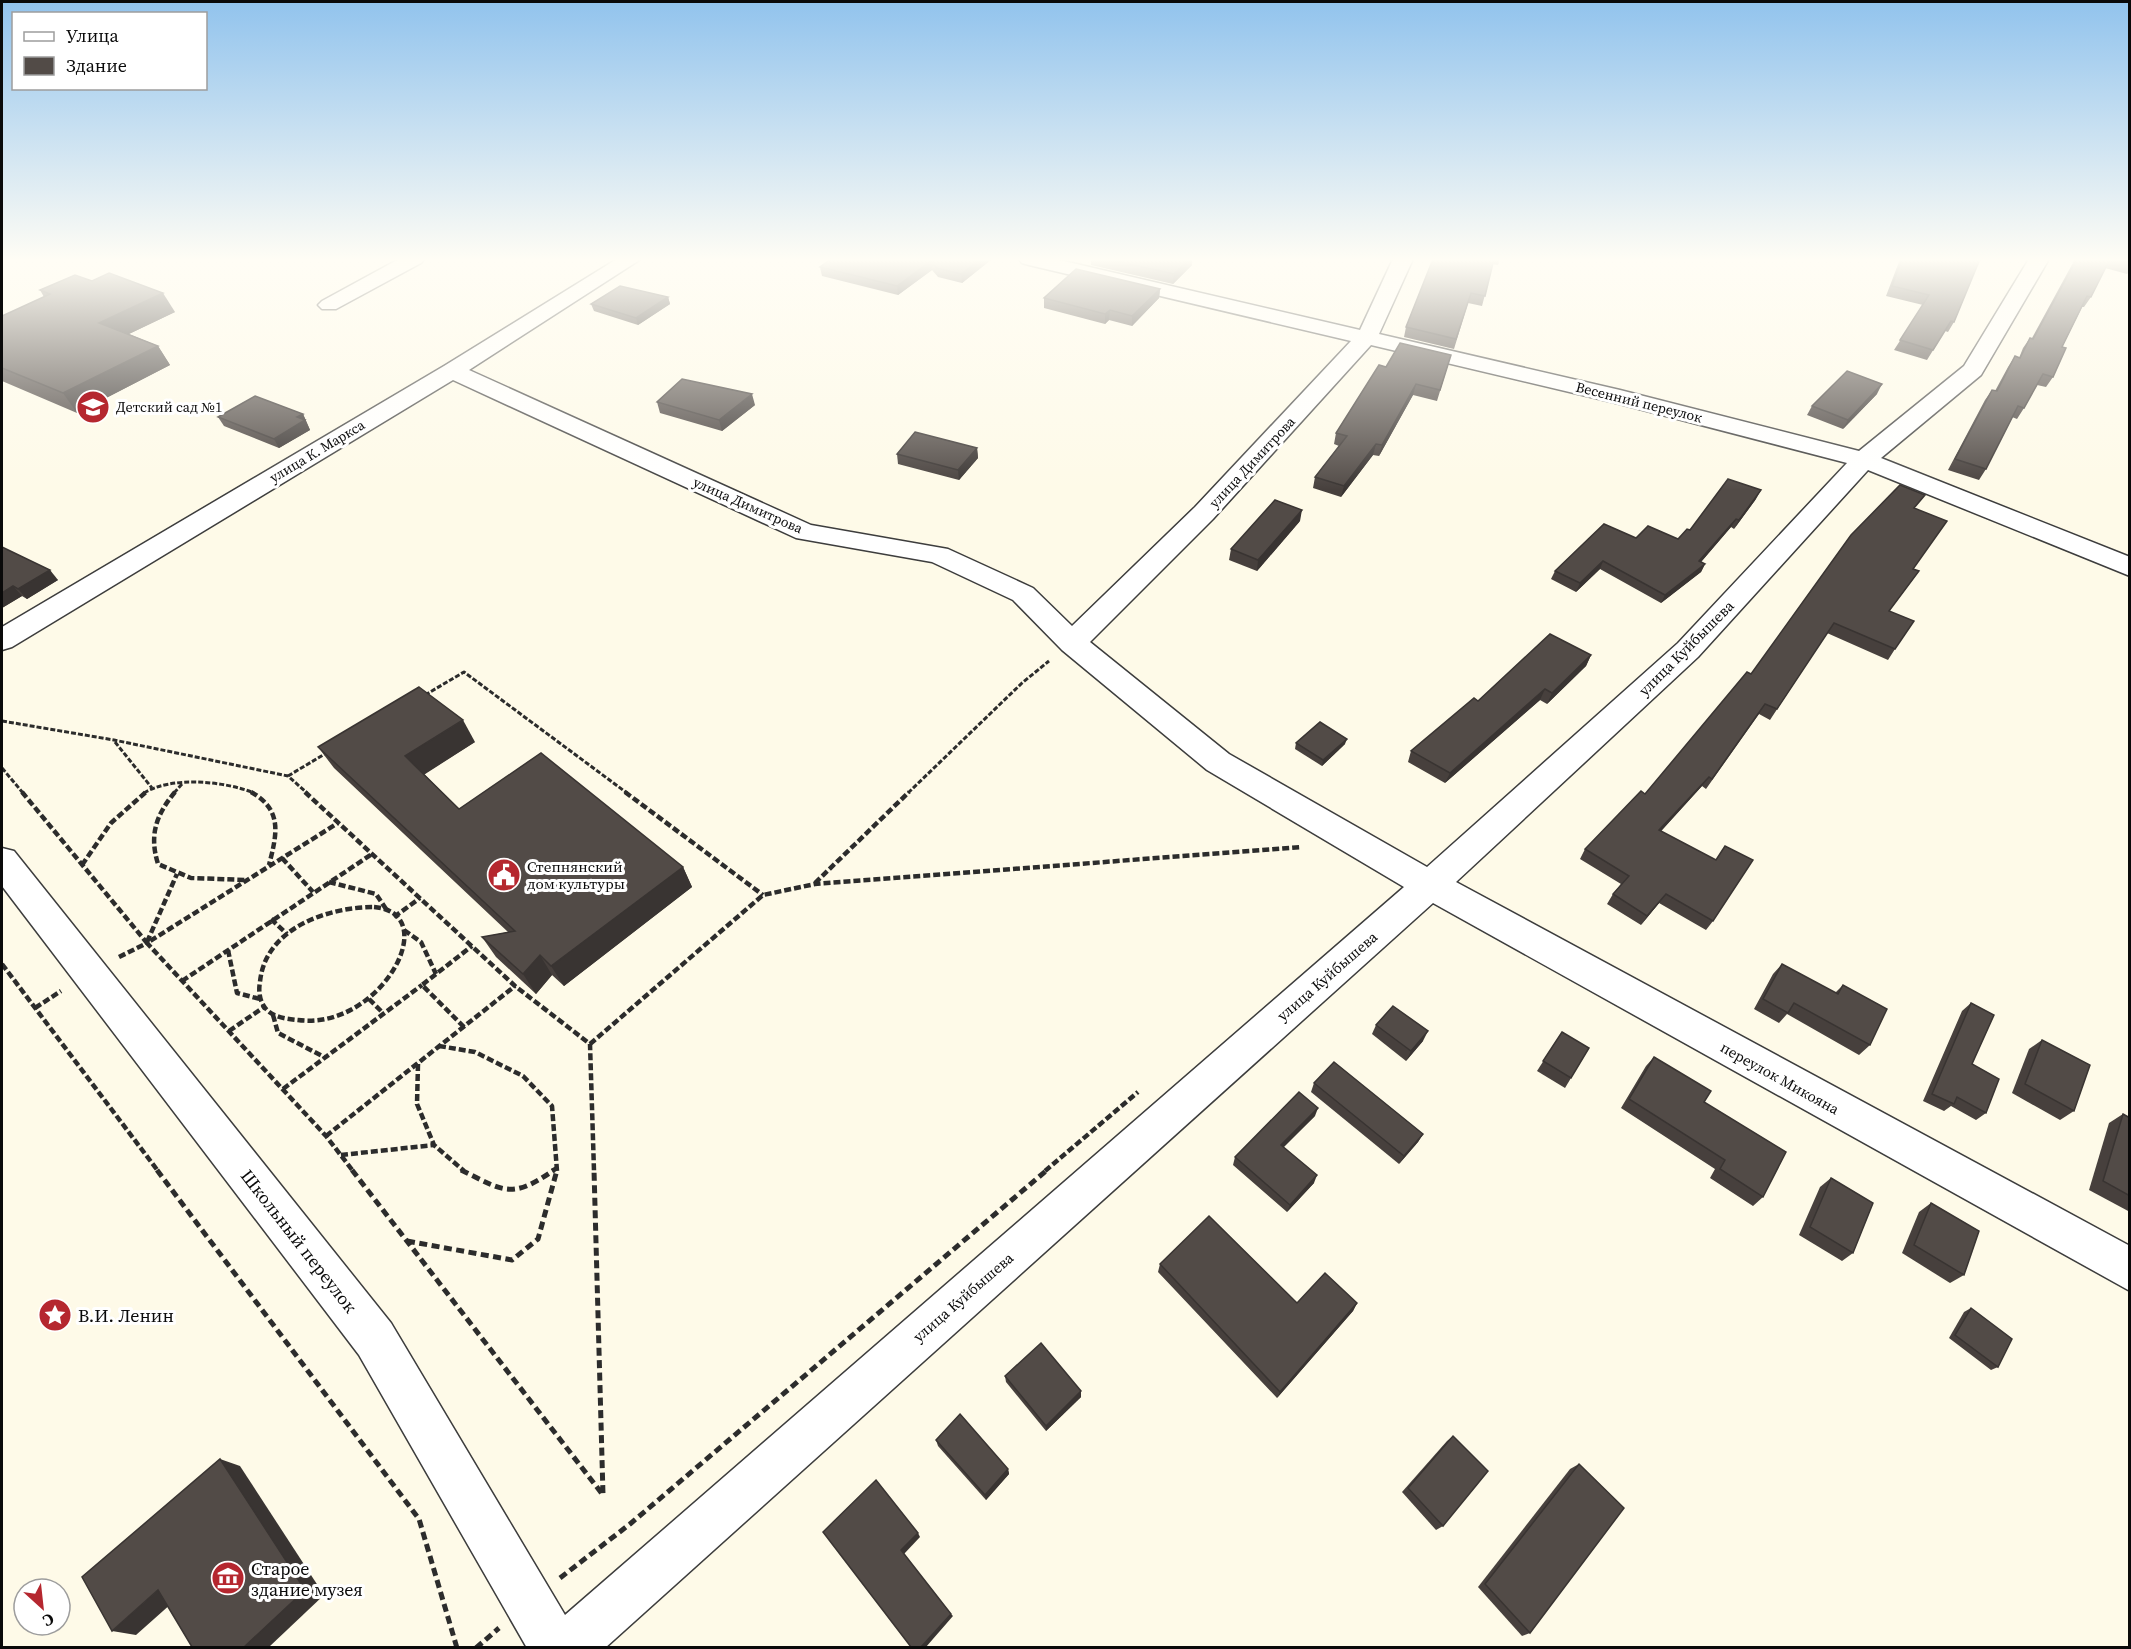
<svg xmlns="http://www.w3.org/2000/svg" width="2131" height="1649" font-family="'Source Serif 4',serif">
  <rect width="100%" height="100%" fill="#fefae8"/>
  <g fill="none" stroke-linecap="round" stroke-linejoin="round">
    <g stroke="#3d3d3d" stroke-width="3">
      <g id="minor">
        <path d="M399,259h25l-3,4 -85,46h-14l-4,-4 4,-4z"/>
        <path d="M617,259h24l-172,111 342,155 137,24 85,39 39,38 123,-119 156,-166 -322,-76 -7,-2 -3,-4h36l305,71 33,-71h20l-34,75 241,56 239,61 105,-85 65,-107h20l-68,116 -100,83 249,99v19l-262,-106 -170,187 -242,225 674,364v45l-697,-388 -828,745h-78l-168,-293 -357,-469v-38l12,3 377,472 174,292 839,-728 -197,-117 -145,-120 -49,-50 -81,-38 -136,-24 -343,-158 -441,267 -10,3v-23l442,-261zM1371,345l245,58 231,60 -169,180 -251,224 -198,-113 -139,-112 123,-123z"/>
      </g>
    </g>
    <g stroke="#2c2c2c" stroke-width="3" stroke-dasharray="5 2" stroke-linecap="butt">
      <path d="M425,695l39,-23 163,121"/>
      <path d="M2,721l112,19 174,36 19,17"/>
      <path d="M115,742l37,46"/>
      <path d="M2,768l21,25"/>
      <path d="M288,776l40,-24"/>
      <path d="M144,793c27,-17 81,-12 110,0"/>
      <path d="M174,793l8,-9"/>
      <path d="M908,793l114,-110 27,-22"/>
    </g>
    <g stroke="#2c2c2c" stroke-width="4.5" stroke-dasharray="7 3" stroke-linecap="butt">
      <path d="M22,792l125,151 191,-120"/>
      <path d="M175,792c-19,23 -26,43 -17,72l33,14 54,2"/>
      <path d="M251,792c32,18 26,42 18,73"/>
      <path d="M305,792l210,194 75,58 4,127"/>
      <path d="M625,792l138,103"/>
      <path d="M282,858l31,34"/>
      <path d="M82,865l29,-42 35,-31"/>
      <path d="M329,882l47,12 10,15"/>
      <path d="M815,883l94,-91"/>
      <path d="M374,907c71,6 6,124 -76,113 -10,-1 -22,-2 -30,-9 -8,-7 -10,-19 -8,-29 5,-54 68,-75 114,-75z"/>
      <path d="M394,917l26,-19"/>
      <path d="M271,919l16,15"/>
      <path d="M404,930l17,12 15,32"/>
      <path d="M147,942l30,-68"/>
      <path d="M228,950l9,43 23,6"/>
      <path d="M119,957l28,-14 179,193 27,35"/>
      <path d="M2,964l156,207"/>
      <path d="M182,981l190,-127"/>
      <path d="M369,999l14,14"/>
      <path d="M35,1008l26,-17"/>
      <path d="M273,1015l5,18 46,24"/>
      <path d="M464,1027l-42,-42 50,-39"/>
      <path d="M229,1031l35,-24"/>
      <path d="M590,1044l173,-149 52,-11 487,-37"/>
      <path d="M439,1046l36,6 48,24 29,30 5,65"/>
      <path d="M418,1064l-1,40 17,41 30,26"/>
      <path d="M283,1089l139,-104"/>
      <path d="M326,1136l189,-150"/>
      <path d="M341,1155l93,-10"/>
      <path d="M552,1171l5,-3"/>
      <path d="M1045,1171l93,-79"/>
    </g>
    <g stroke="#2c2c2c" stroke-width="5" stroke-dasharray="8 4.5" stroke-linecap="butt">
      <path d="M157,1170l262,349 38,129"/>
      <path d="M352,1170l251,325 -9,-325"/>
      <path d="M461,1170c43,21 50,30 93,0"/>
      <path d="M407,1241l105,19 26,-21 19,-69"/>
      <path d="M560,1578l70,-54 417,-354"/>
      <path d="M476,1648l23,-20"/>
    </g>
    <use href="#minor" fill="#fff" fill-rule="evenodd"/>
  </g>
  <g fill="#47403d">
    <path d="M831,259h161l-30,24 -24,-6 -6,-7 -34,25 -76,-19 -2,-9z"/>
    <path d="M1091,259h101v6l-19,19 -82,-19z"/>
    <path d="M1433,259h67l-2,6 -5,-1 -11,42 -14,-3 -14,46 -50,-12 2,-10z"/>
    <path d="M1900,259h80l-26,63 -6,10 -3,-1 -18,29 -33,-10 29,-45 -37,-9z"/>
    <path d="M2075,259h55v12l-3,3 -22,-6 -14,29 -7,10h-2l-20,40 -9,30 -7,10 -9,-2 -13,23 -7,11 -5,-2 -26,52 -7,11 -31,-10 37,-70 7,-10 3,1 13,-24 7,-11 4,2 4,-10 7,-10h2z"/>
    <path d="M1160,289l-1,9 -27,28 -23,-6 -4,4 -61,-16v-10z"/>
    <path d="M40,290l135,22 -46,22 29,12 12,19 -93,48 -75,-32v-65l42,-19z"/>
    <path d="M668,297l2,7 -32,21 -44,-14 -3,-7z"/>
    <path d="M1451,355l-14,46 -24,-6 -34,61 -6,-1 -32,42 -28,-9 2,-11 24,-31 -5,-2 2,-11 50,-66z"/>
    <path d="M1877,394l-34,35 -36,-14 5,-9z"/>
    <path d="M657,402l98,3 -33,26 -62,-18z"/>
    <path d="M303,414l7,16 -31,18 -55,-22 -6,-9z"/>
    <path d="M977,448l1,10 -19,22 -61,-16 -1,-10z"/>
    <path d="M1756,499l-22,30 -3,-2 -30,35 4,2 -4,8 -40,31 -61,-34 -24,23 -25,-13 4,-8 81,-33 42,1 12,-9z"/>
    <path d="M1918,505l-3,3 -2,61 6,2 -30,40 6,38 -7,11 -61,-27 -57,87 -11,-6 -53,75 -4,-3 -41,45 52,90 -7,9 -47,-27 -18,22 -34,-21 6,-10 8,-10 -41,-25 5,-10 60,-55 106,-120z"/>
    <path d="M1300,521l-43,50 -28,-11 2,-11z"/>
    <path d="M2,547l56,33 -31,19 -5,-3 -20,12z"/>
    <path d="M1591,655l-5,11 -39,38 -7,-4 -95,83 -37,-21 3,-11 67,-50z"/>
    <path d="M475,742l-51,32 35,35 224,58 9,20 -128,99 -12,-11 -16,19 -40,-37 -14,-20 26,-5 -174,-164 -16,-21z"/>
    <path d="M1296,743l49,1 -23,22 -27,-17z"/>
    <path d="M1782,964l53,29 8,-8 27,60 -11,10 -72,-41 -8,9 -25,-14 19,-35z"/>
    <path d="M1971,1003l1,61 14,49 -10,7 -25,-14 -7,5 -21,-10 39,-90z"/>
    <path d="M1376,1025l47,16 -17,20 -34,-27z"/>
    <path d="M1562,1032l9,46 -6,10 -28,-17z"/>
    <path d="M2042,1040l32,71 -14,9 -48,-27 17,-44z"/>
    <path d="M1654,1057l50,45 59,95 -10,9 -43,-28 5,-9 -94,-61 25,-42z"/>
    <path d="M1314,1083l109,51 -5,8 -19,22 -88,-72z"/>
    <path d="M2123,1114l7,4v94l-41,-22 20,-67z"/>
    <path d="M1315,1116l-32,31 31,36 -27,29 -54,-47 2,-8z"/>
    <path d="M1831,1178l22,75 -11,8 -43,-26 21,-48z"/>
    <path d="M1931,1203l33,72 -14,8 -48,-30 17,-41z"/>
    <path d="M1160,1264l137,39h60l-4,8 -76,87 -119,-126z"/>
    <path d="M1971,1308l27,59 -7,3 -42,-32 15,-26z"/>
    <path d="M1005,1376l76,15v6l-35,34 -40,-49z"/>
    <path d="M1453,1436l-10,90 -7,4 -34,-38 45,-51z"/>
    <path d="M936,1440l72,29 1,5 -23,26 -48,-54z"/>
    <path d="M1579,1464l-49,169 -8,3 -44,-49 92,-118z"/>
  </g>
  <g fill="#393432">
    <path d="M980,259h12l-30,24 -1,-9z"/>
    <path d="M1189,259h3v6l-19,19 1,-10z"/>
    <path d="M931,261l1,9 -34,25 -1,-9z"/>
    <path d="M1160,289l-1,9 -27,28v-10z"/>
    <path d="M163,293l12,19 -63,30 -13,-19z"/>
    <path d="M668,297l2,7 -32,21 -2,-7z"/>
    <path d="M1110,310l-1,10 -4,4v-10z"/>
    <path d="M158,346l12,19 -93,48 -14,-20z"/>
    <path d="M1416,384l-3,11 -34,61 3,-11z"/>
    <path d="M1882,384l-5,10 -34,35 5,-9z"/>
    <path d="M752,394l3,11 -33,26 -3,-11z"/>
    <path d="M303,414l7,16 -31,18 -5,-9 23,-22z"/>
    <path d="M1376,444l-3,11 -32,42 3,-11z"/>
    <path d="M977,448l1,10 -19,22 -1,-10z"/>
    <path d="M1761,490l-5,9 -22,30 5,-9z"/>
    <path d="M1302,510l-2,11 -43,50 1,-11z"/>
    <path d="M1736,519l-5,8 -36,42 4,-8z"/>
    <path d="M1603,561l-3,8 -24,23 4,-9z"/>
    <path d="M1705,564l-4,8 -40,31 4,-8z"/>
    <path d="M50,570l8,10 -31,19 -9,-10z"/>
    <path d="M13,586l9,10 -20,12v-15z"/>
    <path d="M1591,655l-5,11 -39,38 5,-11z"/>
    <path d="M1545,689l-5,11 -95,83 5,-10z"/>
    <path d="M463,720l12,22 -56,36 -14,-22z"/>
    <path d="M1347,739l-2,5 -23,22 1,-6z"/>
    <path d="M1709,777l-7,9 -49,54 6,-10z"/>
    <path d="M683,867l9,20 -128,99 -13,-20z"/>
    <path d="M1666,894l-7,9 -18,22 6,-9z"/>
    <path d="M540,955l12,20 -16,19 -13,-20z"/>
    <path d="M1428,1031l-5,10 -17,20 5,-10z"/>
    <path d="M1318,1108l-3,8 -37,37 3,-8z"/>
    <path d="M1423,1134l-5,8 -19,22 5,-8z"/>
    <path d="M1317,1175l-3,8 -27,29 3,-7z"/>
    <path d="M1357,1303l-4,8 -76,87 3,-6z"/>
    <path d="M1081,1391v6l-35,34v-5z"/>
    <path d="M220,1459l20,7 84,129 -55,52h-25z"/>
    <path d="M1008,1469l1,5 -23,26 -1,-5z"/>
    <path d="M918,1533l2,4 -16,17 -3,-4z"/>
    <path d="M158,1590l23,5 -45,40 -24,-4z"/>
    <path d="M951,1614l2,2 -27,31h-5z"/>
  </g>
  <g fill="#524b47" stroke="#393432" stroke-width="1.5">
    <path d="M831,259h149l-19,15 -24,-6 -6,-7 -34,25 -77,-19z"/>
    <path d="M1107,259h82l-15,15z"/>
    <path d="M1433,259h61l-9,37 -14,-3 -15,46 -50,-12z"/>
    <path d="M1902,259h78l-26,63 -3,-1 -18,29 -33,-10 29,-45 -37,-9z"/>
    <path d="M2077,259h33l-19,38 -4,-1 -25,51 4,1 -13,29 -10,-3 -19,34 -6,-2 -32,63 -31,-10 37,-69 5,1 18,-35 5,2 10,-20 3,1z"/>
    <path d="M2117,259h13v3z"/>
    <path d="M1076,269l84,20 -28,27 -22,-6 -5,4 -61,-16z"/>
    <path d="M109,273l54,20 -64,30 59,23 -95,47 -61,-25v-52l48,-22 -10,-4 35,-15 17,6z"/>
    <path d="M620,286l48,11 -32,21 -45,-14z"/>
    <path d="M1400,343l51,12 -11,35 -24,-6 -34,61 -6,-1 -32,42 -29,-9 32,-41 -11,-3 43,-68 7,2z"/>
    <path d="M1847,371l35,13 -34,36 -36,-14z"/>
    <path d="M682,379l70,15 -33,26 -62,-18z"/>
    <path d="M255,396l48,18 -6,3 8,3 -31,19 -56,-22z"/>
    <path d="M915,432l62,16 -19,22 -61,-16z"/>
    <path d="M1728,479l33,11 -22,30 -3,-1 -37,42 6,3 -40,31 -62,-34 -23,22 -25,-12 49,-47 32,14 12,-12 30,13 9,-10 3,1z"/>
    <path d="M1900,485l25,10 -11,13 33,13 -34,48 6,2 -30,40 25,10 -19,28 -61,-26 -57,86 -12,-5 -53,75 -3,-2 -50,53 57,30 9,-14 28,14 -40,61 -47,-27 -19,22 -34,-22 16,-18 -44,-27 56,-58 4,3 102,-122 4,2 100,-139z"/>
    <path d="M1275,500l27,10 -44,50 -27,-11z"/>
    <path d="M2,547l48,23 -32,19 -5,-3 -11,7z"/>
    <path d="M1550,634l41,21 -39,38 -7,-4 -95,84 -39,-22 63,-53 4,3z"/>
    <path d="M419,687l44,33 -58,36 54,53 82,-56 142,114 -132,99 -11,-11 -17,19 -41,-37 33,-6 -197,-184z"/>
    <path d="M1320,722l27,17 -24,21 -27,-17z"/>
    <path d="M1782,964l56,30 5,-9 44,24 -17,36 -76,-42 -6,10 -25,-14z"/>
    <path d="M1971,1003l23,12 -22,49 27,15 -13,34 -29,-16 -3,7 -22,-10z"/>
    <path d="M1393,1006l35,25 -17,20 -35,-26z"/>
    <path d="M1562,1032l27,16 -18,30 -28,-17z"/>
    <path d="M2042,1040l48,25 -16,46 -49,-27z"/>
    <path d="M1654,1057l57,34 -7,11 82,50 -23,45 -43,-28 5,-9 -96,-61z"/>
    <path d="M1334,1062l89,72 -19,22 -90,-73z"/>
    <path d="M1299,1092l19,16 -37,37 36,30 -27,30 -55,-48z"/>
    <path d="M2123,1114l7,4v78l-27,-15z"/>
    <path d="M1831,1178l42,25 -20,50 -43,-26z"/>
    <path d="M1931,1203l48,28 -15,44 -50,-30z"/>
    <path d="M1209,1216l88,87 28,-30 32,30 -77,89 -120,-128z"/>
    <path d="M1971,1308l41,31 -14,28 -43,-32z"/>
    <path d="M1041,1343l40,48 -35,35 -41,-50z"/>
    <path d="M960,1414l48,55 -23,26 -49,-55z"/>
    <path d="M1453,1436l35,35 -45,55 -35,-38z"/>
    <path d="M220,1459l85,131 -61,57h-52l-34,-57 -46,41 -30,-54z"/>
    <path d="M1579,1464l45,44 -94,125 -45,-49z"/>
    <path d="M876,1480l42,53 -17,17 50,64 -30,33h-10l-88,-115z"/>
  </g>
  <linearGradient id="sky" x2="0" y2="1"><stop stop-color="#91c3ed"/><stop offset="0.53" stop-color="#fffdf5"/><stop offset="1" stop-color="#fffdf5" stop-opacity="0"/></linearGradient>
  <rect width="2131" height="490" fill="url(#sky)"/>
  <defs>
    <g id="school-disc" transform="scale(1.725)"><circle r="9.5" fill="#b5272f" stroke="#fff"/><path d="M0-5L7-2L0 1L-7-2ZM-4 1L0 2.5L4 1V4Q0 6-4 4Z" fill="#fff"/></g>
    <g id="civic-disc" transform="scale(1.725)"><circle r="9.5" fill="#b5272f" stroke="#fff"/><path d="M-.6-6.5H3V-4.5H.6V-3L4-1V1h2V6H-6V1h2V-1L-.6-3ZM-1.2 2.5V6h2.4V2.5Z" fill="#fff"/></g>
    <g id="sight-disc" transform="scale(1.725)"><circle r="9.5" fill="#b5272f" stroke="#fff"/><path d="M0-6L1.8-2.2L6-1.7L2.9 1.2L3.7 5.4L0 3.3L-3.7 5.4L-2.9 1.2L-6-1.7L-1.8-2.2Z" fill="#fff"/></g>
    <g id="museum-disc" transform="scale(1.725)"><circle r="9.5" fill="#b5272f" stroke="#fff"/><path d="M0-6L6-3V-2H-6V-3ZM-5-1h2V3h-2ZM-1-1h2V3h-2ZM3-1h2V3H3ZM-6 4H6V6H-6Z" fill="#fff"/></g>
  </defs>
  <g fill-rule="evenodd">
    <use href="#school-disc" x="93" y="407"/>
    <use href="#civic-disc" x="504" y="875"/>
    <use href="#sight-disc" x="55" y="1315"/>
    <use href="#museum-disc" x="228" y="1578"/>
  </g>
  <g text-anchor="middle" dominant-baseline="central" stroke-width="6" stroke-linejoin="round" paint-order="stroke">
    <g font-size="14" fill="#0a0a0a" stroke="#fff">
      <text transform="translate(1639 402) rotate(14)">Весенний переулок</text>
      <text transform="translate(317 451) rotate(-31)">улица К. Маркса</text>
      <text transform="translate(1252 462) rotate(-47)">улица Димитрова</text>
      <text transform="translate(748 505) rotate(24)">улица Димитрова</text>
    </g>
    <g font-size="14" fill="#0a0a0a" stroke="#fff" text-anchor="start">
      <text x="116" y="407">Детский сад №1</text>
    </g>
    <g font-size="15" fill="#0a0a0a" stroke="#fff">
      <text transform="translate(1686 648) rotate(-45)">улица Куйбышева</text>
      <text transform="translate(1327 976) rotate(-41)">улица Куйбышева</text>
      <text transform="translate(1780 1078) rotate(29)">переулок Микояна</text>
      <text transform="translate(963 1297) rotate(-41)">улица Куйбышева</text>
    </g>
    <g font-size="15" fill="#0a0a0a" stroke="#fff" text-anchor="start">
      <text x="527" y="866">Степнянский<tspan x="527" dy="17">дом культуры</tspan></text>
    </g>
    <g font-size="18" fill="#0a0a0a" stroke="#fff">
      <text transform="translate(299 1241) rotate(52)">Школьный переулок</text>
    </g>
    <g font-size="18" fill="#0a0a0a" stroke="#fff" text-anchor="start">
      <text x="78" y="1315">В.И. Ленин</text>
      <text x="251" y="1568">Старое<tspan x="251" dy="21">здание музея</tspan></text>
    </g>
  </g>
  <rect width="2131" height="1649" fill="none" stroke="#0a0a0a" stroke-width="6"/>
  <rect x="12" y="12" width="195" height="78" fill="#ffffff" stroke="#9d9d9d" stroke-width="1.5"/>
  <rect x="24" y="32" width="30" height="9" fill="#ffffff" stroke="#9d9d9d" stroke-width="1.5"/>
  <text x="66" y="42" font-size="18" fill="#0a0a0a">Улица</text>
  <rect x="24" y="57" width="30" height="18" fill="#524b47" stroke="#9d9d9d" stroke-width="1.5"/>
  <text x="66" y="72" font-size="18" fill="#0a0a0a">Здание</text>
  <g transform="translate(42 1607) rotate(153)"><circle r="28" fill="#ffffff" stroke="#9d9d9d" stroke-width="1.5"/>
  <path d="M0-4.5L10 22L0 15L-10 22Z" fill="#b5272f"/>
  <text y="-9" font-size="16" font-weight="bold" text-anchor="middle" fill="#0a0a0a">С</text>
  </g>
</svg>
